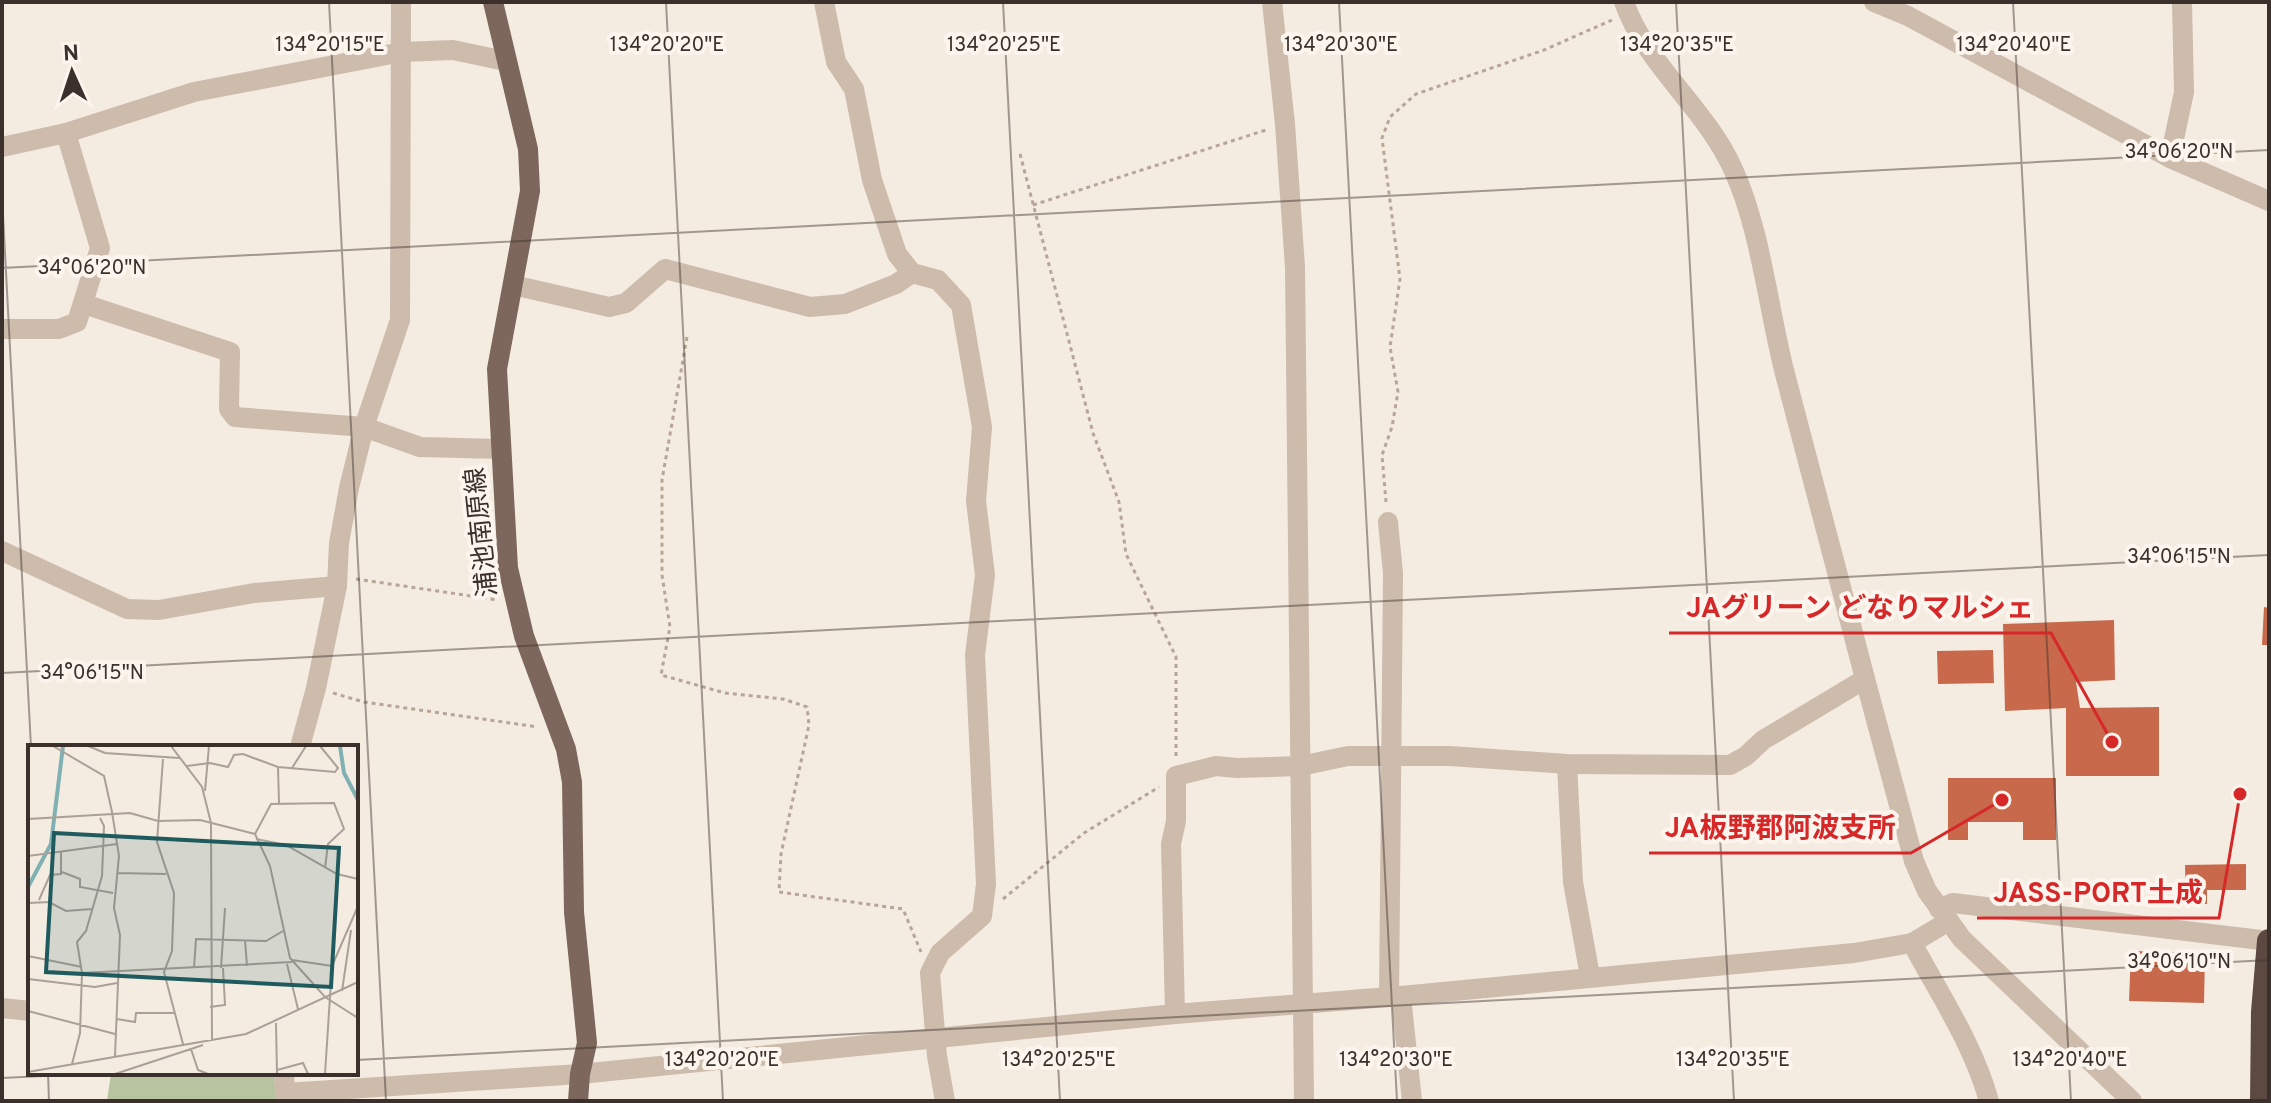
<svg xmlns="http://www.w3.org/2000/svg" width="2271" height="1103" font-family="Overpass,'Noto Sans JP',sans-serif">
  <rect width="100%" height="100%" fill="#f4ebe1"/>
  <path fill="#b8c4a0" d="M111,1073h163l2,28h-169z"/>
  <g fill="#c8694b">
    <path d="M2264,607l5,1v37h-7z"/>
    <path d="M2114,620l1,60 -39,2 4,26 79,-1v69h-93v-68l-61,3 -2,-87z"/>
    <path d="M1993,650l1,33 -56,1 -1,-33z"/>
    <path d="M1948,778h108v62h-33v-18h-55v18h-20z"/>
    <path d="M2246,864v26h-39v14h-21l-1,-39z"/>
    <path d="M2131,951l74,2 -1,50 -75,-2z"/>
  </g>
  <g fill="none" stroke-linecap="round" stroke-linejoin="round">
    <g stroke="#b9a596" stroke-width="3" stroke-dasharray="4 4" stroke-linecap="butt">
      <path d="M1020,154l73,279 26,69 7,52 50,103v99"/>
      <path d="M1033,205l233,-75"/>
      <path d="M687,337l-25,143v95l8,52 -9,48 64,18 58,6 24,8 2,18 -28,129 -2,38 124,17 18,43"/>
      <path d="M1386,502l-4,-47 10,-28 6,-35 -8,-45 10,-68 -18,-141 8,-21 26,-23 128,-44 68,-30"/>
      <path d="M356,579l142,21"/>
      <path d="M333,693l31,9 174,25"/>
      <path d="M1003,899l81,-66 75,-46"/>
    </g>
    <g stroke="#cdbbac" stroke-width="20">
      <path d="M824,2l12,60 18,27 18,91 25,74 15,19 26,7 23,25 21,122 -6,74 9,74 -10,80 11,229 -4,32 -42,37 -10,20 7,83 8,45"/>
      <path d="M1272,2l13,122 10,143 9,834"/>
      <path d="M1624,2c22,63 81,105 109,167 28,61 35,139 52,205 42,162 85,325 129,487l13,30 35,48 170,162"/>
      <path d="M1874,2l34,14 262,142 99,43"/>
      <path d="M2,147l64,-14 128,-41 208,-40 51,-2 52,11"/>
      <path d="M2170,158l14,-66 -2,-90"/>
      <path d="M513,285l96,22 17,-4 39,-34 145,38 35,-3 51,-20 16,-11"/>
      <path d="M84,304l146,48 -1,57 6,8 129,10 56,20 80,2"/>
      <path d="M2,329h57l18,-7 23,-74 -34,-115"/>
      <path d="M1388,522l5,51 -4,424"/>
      <path d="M2,551l125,58 32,1 95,-17 83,-7"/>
      <path d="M300,747l16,-59 21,-102 2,-43 10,-55 15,-61 36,-107 1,-318"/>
      <path d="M1567,764l6,118 17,94"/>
      <path d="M1939,909l14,-6 316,38"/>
      <path d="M1912,943c28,52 61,101 77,158"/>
      <path d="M1401,996l11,105"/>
      <path d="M2,1008l28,3"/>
      <path d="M1175,1014l-4,-170 5,-23v-45l40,-10 21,2 63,-2 48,-10h102l117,8 163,1 16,-9 17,-16 102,-61"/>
      <path d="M284,1073l1,20"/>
      <path d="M285,1101v-8l295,-19 595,-60 226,-18 453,-43 58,-10 37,-22"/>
    </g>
    <path stroke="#7d675c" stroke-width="20" d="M493,2l35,147 2,42 -33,178 11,199 16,68 42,113 6,33 2,130 13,131 -7,31 -2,27"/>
    <path stroke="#5c4a42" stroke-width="24" d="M2262,1101l1,-89 6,-71"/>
  </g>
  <path fill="none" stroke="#3b302b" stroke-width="2" stroke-opacity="0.45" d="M329,2l57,1099M666,2l57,1099M1003,2l57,1099M1339,2l58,1099M1676,2l58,1099M2013,2l58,1099M2,196l29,551M2,268l2267,-118M2,673l2267,-118M356,1060l1913,-100M48,1073l1,28M2,1078l102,-5"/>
  <g text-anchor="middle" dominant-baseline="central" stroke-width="8" stroke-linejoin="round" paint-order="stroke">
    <g font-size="26" fill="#3b302b" stroke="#fbf5ee">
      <text transform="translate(483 532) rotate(-96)">浦池南原線</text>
    </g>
  </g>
  <g transform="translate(28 745)">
    <rect width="330" height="330" fill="#f4ebe1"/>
    <path fill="none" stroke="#7fb0b2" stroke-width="4" d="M312,1l4,27 14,27M0,142l23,-43 12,-98"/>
    <path fill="none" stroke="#aaa098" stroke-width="2" d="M25,1l51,30 8,36 7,44 -5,52 6,27 -5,121M60,1l17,7 74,5M143,1l31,41 9,36 1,217M135,14l-6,83 17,51 -2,58 -8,21 19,72M159,21l23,-3 18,4 6,-12 9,-1 35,13 57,5 3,-4 -18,-22M250,22l1,36M264,23l14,-22M177,46l4,-45M0,74l102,-6 28,8 42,-1 55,14M228,94l30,6 51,29 21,5M0,111l89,-12M297,123l3,-24 16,-15 -10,-26 -63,1 -16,30 15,32 20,92 35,39 33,21M34,127l18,7v8l33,6M89,128l49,1M11,155l11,-25 11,-1v-23M0,158l21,-1 17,9 26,-2M217,195l2,26M0,211l54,11M264,215l40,6M259,219l11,45M166,223l2,-29 70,2 17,-10M193,223l4,-60M54,228l-5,-31 9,-11 16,-55 2,-50 -4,-8M0,234l67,8 22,-4M314,246l9,-61M182,262l15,-2 -2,-37M0,266l87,23M89,274l18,3 1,-9h39M248,278l1,51M163,304l7,21 10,4M44,319l8,-31 2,-60 210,-11M249,325l26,-7 5,11M0,327l218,-38 112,-52M87,329l88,-29M297,329l7,-108 26,-60"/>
    <path fill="#1f5a5e" fill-opacity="0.15" stroke="#1f5a5e" stroke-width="4" d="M26,88l285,15 -8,139 -285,-15z"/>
    <rect width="330" height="330" fill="none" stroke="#3b302b" stroke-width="4"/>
  </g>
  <g font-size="20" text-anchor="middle" fill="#3b302b" stroke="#fbf5ee" stroke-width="8" stroke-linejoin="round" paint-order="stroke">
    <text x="330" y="51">134°20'15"E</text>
    <text x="667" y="51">134°20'20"E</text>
    <text x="1004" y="51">134°20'25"E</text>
    <text x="1341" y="51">134°20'30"E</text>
    <text x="1677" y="51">134°20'35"E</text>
    <text x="2014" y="51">134°20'40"E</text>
    <text x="2179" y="158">34°06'20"N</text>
    <text x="92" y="274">34°06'20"N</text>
    <text x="2179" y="563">34°06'15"N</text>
    <text x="92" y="679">34°06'15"N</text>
    <text x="2179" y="968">34°06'10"N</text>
    <text x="722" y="1066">134°20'20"E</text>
    <text x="1059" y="1066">134°20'25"E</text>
    <text x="1396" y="1066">134°20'30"E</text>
    <text x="1733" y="1066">134°20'35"E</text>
    <text x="2070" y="1066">134°20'40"E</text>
  </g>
  <path fill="none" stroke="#d62828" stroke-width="3" d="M2112 742L2051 633H1669M2002 800L1911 853H1649M2240 794L2219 918H1977"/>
  <g fill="#d62828" stroke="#fbf5ee" stroke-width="3">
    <circle cx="2112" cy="742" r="8"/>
    <circle cx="2002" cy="800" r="8"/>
    <circle cx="2240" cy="794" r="8"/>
  </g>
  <g font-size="28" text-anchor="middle" font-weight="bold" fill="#d62828" stroke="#fbf5ee" stroke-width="8" stroke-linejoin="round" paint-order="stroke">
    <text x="1860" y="617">JAグリーン どなりマルシェ</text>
    <text x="1780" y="837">JA板野郡阿波支所</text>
    <text x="2098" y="902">JASS-PORT土成</text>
  </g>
  <rect width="2271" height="1103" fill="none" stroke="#3b302b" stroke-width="8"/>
  <g transform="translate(72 72) rotate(357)" stroke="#fbf5ee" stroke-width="6" paint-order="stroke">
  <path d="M0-6L14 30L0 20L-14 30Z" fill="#3b302b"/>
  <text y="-12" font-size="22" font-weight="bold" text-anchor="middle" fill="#3b302b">N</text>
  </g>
</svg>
